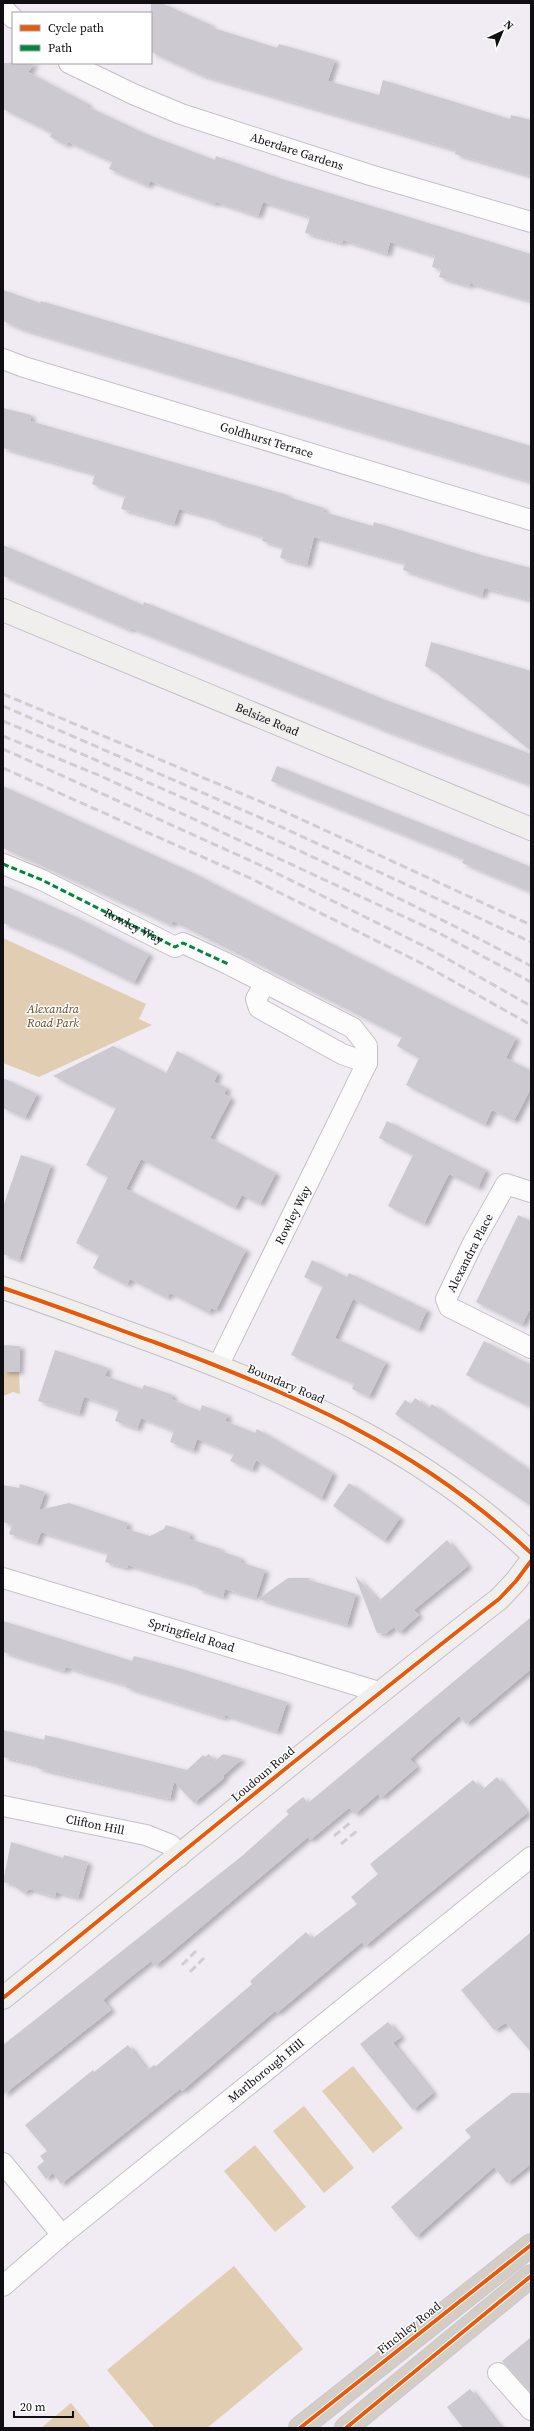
<svg xmlns="http://www.w3.org/2000/svg" width="534" height="2431" font-family="'Source Serif 4',serif">
  <defs>
    <filter id="shadow"><feDropShadow dx="4.5" dy="2.5" stdDeviation="2" flood-color="#0004"/></filter>
  </defs>
  <rect width="100%" height="100%" fill="#f1ecf4"/>
  <g fill="#e1cdb2">
    <path d="M3,938l143,66 -7,15 13,6 -113,52 -36,-14z"/>
    <path d="M3,1372h16l1,22 -7,-2 -10,4z"/>
    <path d="M353,2066l50,62 -30,25 -51,-62z"/>
    <path d="M304,2106l50,62 -30,25 -51,-62z"/>
    <path d="M255,2145l51,62 -31,25 -51,-61z"/>
    <path d="M234,2266l69,83 -96,79h-52l-48,-58z"/>
    <path d="M71,2403l20,25h-50z"/>
  </g>
  <g fill="#cdc9d0" filter="url(#shadow)">
    <path d="M151,3h10l50,22 -1,2 67,21 2,-4 56,16 -7,21 51,14 4,-15 127,39 1,-4 20,5v56l-76,-22 1,-4 -255,-75 -50,-23z"/>
    <path d="M3,63h32l-7,9 60,32 -2,2 60,28 69,26 1,-4 63,22 252,76v47l-61,-18 -1,3 -30,-9 2,-7 -9,-3 3,-11 -45,-14 -3,12 -44,-14 -1,3 -37,-10 5,-16 -25,-8 -22,-7 -5,14 -42,-14 -1,2 -65,-23 -2,5 -39,-17 3,-7 -44,-20 -2,3 -16,-8 2,-4 -49,-24z"/>
    <path d="M3,290l37,13 1,-2 490,145v36l-509,-153 -19,-8z"/>
    <path d="M3,408l28,7 -1,6 258,74v2l36,11 -1,4 50,14 1,-4 107,33 50,13v32l-47,-12 -2,8 -79,-26 2,-7 -91,-26 -7,28 -27,-7 3,-11 -21,-6 1,-4 -48,-16 1,-2 -37,-10 -5,15 -53,-15 4,-13 -33,-12 3,-10 -92,-26z"/>
    <path d="M3,545l140,60 1,-3 239,97 148,55v31l-139,-52 -261,-105 -1,2 -127,-54z"/>
    <path d="M431,642l100,29v80l-97,-80 -9,-5z"/>
    <path d="M277,766l254,101v25l-69,-29 2,-4 -193,-78z"/>
    <path d="M3,786l192,88 321,164 -10,20 25,13v17l-17,33 -22,-11 -7,15 -79,-40 13,-27 -22,-12 5,-9 -229,-116 -2,4 -168,-77z"/>
    <path d="M3,885l71,31 75,38 -15,29 -73,-36 -58,-24z"/>
    <path d="M113,1046l53,27 11,-22 41,22 -4,9 13,6 -3,6 7,4 -21,40 66,35 -16,31 -18,-9 -7,13 -94,-49 -15,30 120,61 -30,60 -5,-2 -2,5 -39,-20 -3,5 -37,-19 -3,6 -34,-17 6,-13 -23,-12 32,-66 -22,-12 30,-57 -63,-32z"/>
    <path d="M3,1078l34,16 -12,24 -22,-10z"/>
    <path d="M387,1121l99,49 -8,18 -29,-14 -25,50 -36,-18 25,-51 -34,-17z"/>
    <path d="M21,1155l30,10 -32,95 -16,-6v-47z"/>
    <path d="M518,1215l13,6v86l-9,18 -46,-23z"/>
    <path d="M312,1260l35,17 2,-4 78,37 -9,20 -65,-31 -18,39 51,24 -17,35 -17,-8 2,-5 -63,-29 32,-69 -19,-9z"/>
    <path d="M484,1341l47,24v42l-65,-32z"/>
    <path d="M3,1345l17,1 -1,26h-16z"/>
    <path d="M55,1350l53,18 -3,8 37,13 2,-4 29,10 -2,4 29,12 2,-6 26,10 -3,6 30,12 2,-4 76,44 -12,26 -65,-39 -4,10 -22,-9 4,-7 -37,-15 -4,12 -23,-9 4,-11 -33,-13 -4,11 -22,-8 4,-12 -35,-12 -5,17 -41,-13z"/>
    <path d="M415,1398l14,10 3,-4 99,67v35l-136,-92 10,-14 6,4z"/>
    <path d="M349,1483l51,35 -16,23 -51,-35z"/>
    <path d="M20,1484l25,8 -6,18 30,-7 59,20 -2,6 24,7 14,-7 2,-4 24,8 -1,6 32,10 -1,2 21,7 -1,4 25,8 -9,28 -31,-9 -2,8 -25,-8 1,-3 -71,-21 -1,3 -22,-6 3,-9 -67,-21 -4,11 -28,-9 3,-9 -9,-3v-37l16,3z"/>
    <path d="M447,1540l21,26 -54,44 5,5 -20,18 -5,-6 -9,7 -8,-1 -22,-57 24,25z"/>
    <path d="M288,1578h22l-1,2 47,14 -9,31 -89,-26z"/>
    <path d="M531,1617v52l-65,55 -7,-8 -49,43 7,8 -36,31 -3,-4 -23,20 -6,-6 -39,32 -2,-3 -153,129 -4,-5 -24,19 -24,20 8,10 -108,85v-50l239,-189 47,-42 -3,-3 17,-14 5,6z"/>
    <path d="M3,1621l129,40 2,-5 48,13 105,33 -10,30 -52,-17 -1,3 -48,-15 -51,-16 1,-2 -60,-18 -2,4 -61,-19z"/>
    <path d="M3,1730l41,10 1,-5 142,35 16,-15 2,2 4,-3 6,7 8,-7 19,5 -19,17 1,2 -30,25 -20,-21 -4,17 -108,-25 -25,-6 1,-3 -35,-8z"/>
    <path d="M497,1777l30,36 -162,133 -3,-4 -85,71 -2,-2 -93,80 -2,-2 -119,95 -8,-11 -7,6 -9,-12 7,-6 -4,-5 7,-5 -22,-26 68,-55 1,2 34,-27 19,25 7,-5 2,1 96,-82 -2,-3 56,-49 6,7 45,-35 -6,-7 27,-23 -8,-10 103,-84 9,10z"/>
    <path d="M11,1842l52,16 1,-3 24,7 -10,36 -22,-6 -1,5 -25,-8 -6,4 -13,-9 -8,-2z"/>
    <path d="M531,1932v120l-25,-29 -12,7 -33,-40z"/>
    <path d="M388,2022l13,15 -8,6 40,50 -20,17 -53,-66z"/>
    <path d="M512,2093h19v71l-24,19 -13,-16 -78,70 -25,-30 80,-70 -6,-7z"/>
    <path d="M531,2337v56l-29,-32z"/>
    <path d="M470,2389l31,39h-38l-16,-21z"/>
  </g>
  <g fill="none" stroke-linecap="round" stroke-linejoin="round">
    <g stroke="#c4c0c6" stroke-width="22">
      <g id="street">
        <path d="M3,8l10,10"/>
        <path id="s1" d="M69,63l64,31 48,20 189,61 161,47"/>
        <path id="s2" d="M3,359l21,8 507,153"/>
        <path d="M3,864l39,16 133,67 8,-4 45,21 125,64 14,18v17l-149,303"/>
        <path d="M265,983l-9,16 3,9 83,46 25,9"/>
        <path d="M531,1192l-25,-8 -33,59 -27,56 3,8 82,41"/>
        <path id="s3" d="M3,1578l376,114"/>
        <path id="s4" d="M3,1806l143,29 25,10 8,12"/>
        <path d="M3,2163l59,72"/>
        <path id="s5" d="M3,2286l59,-51 469,-378"/>
        <path d="M498,2373l33,37"/>
      </g>
    </g>
    <g stroke="#c4c0c6" stroke-width="24">
      <g id="secondary">
        <path id="s6" d="M3,610l528,219"/>
        <path d="M3,1288c51,17 101,36 151,54 141,52 266,106 377,211"/>
        <path d="M3,1998c165,-133 328,-269 496,-399l17,-18 15,-20"/>
      </g>
    </g>
    <g stroke="#cbc8cc" stroke-width="24">
      <g id="highway">
        <path d="M300,2428l231,-183"/>
        <path d="M346,2428l185,-152"/>
      </g>
    </g>
    <use href="#street" stroke="#fdfcfd" stroke-width="20"/>
    <use href="#secondary" stroke="#f0efed" stroke-width="22"/>
    <use href="#highway" stroke="#d3cdc6" stroke-width="22"/>
    <g stroke="#cfcdd0" stroke-width="3" stroke-dasharray="8 4" stroke-linecap="butt">
      <path d="M3,694l280,117 248,114"/>
      <path d="M3,706l274,119 254,117"/>
      <path d="M3,721c179,74 357,154 528,245"/>
      <path d="M3,736l100,41 334,155 94,50"/>
      <path d="M3,749l257,116 168,83 103,58"/>
      <path d="M3,768l249,111 167,83 112,63"/>
      <path d="M334,1836l17,-14"/>
      <path d="M341,1844l17,-14"/>
      <path d="M182,1965l14,-14"/>
      <path d="M190,1972l14,-14"/>
    </g>
    <path stroke="#00873e" stroke-width="3" stroke-dasharray="6 3" stroke-linecap="butt" id="s7" d="M3,864l39,16 133,67 8,-4 45,21"/>
    <g stroke="#fff" stroke-width="6">
      <g id="cycleway">
        <path d="M3,1288c51,17 101,36 151,54 141,52 266,106 377,211"/>
        <path d="M3,1998c165,-133 328,-269 496,-399l17,-18 15,-20"/>
        <path d="M300,2428l231,-183"/>
        <path d="M346,2428l185,-152"/>
      </g>
    </g>
    <use href="#cycleway" stroke="#e8590c" stroke-width="4"/>
  </g>
  <g text-anchor="middle" dominant-baseline="central" stroke-width="3" stroke-linejoin="round" paint-order="stroke">
    <g font-size="12" fill="#110e13" stroke="#fff">
      <text stroke="none"><textPath href="#s1" startOffset="245">Aberdare Gardens</textPath></text>
      <text stroke="none"><textPath href="#s2" startOffset="276">Goldhurst Terrace</textPath></text>
      <text stroke="none"><textPath href="#s6" startOffset="286">Belsize Road</textPath></text>
      <text stroke="none"><textPath href="#s7" startOffset="145">Rowley Way</textPath></text>
      <text transform="translate(293 1215) rotate(-63)">Rowley Way</text>
      <text transform="translate(470 1253) rotate(-63)">Alexandra Place</text>
      <text transform="translate(286 1384) rotate(23)">Boundary Road</text>
      <text stroke="none"><textPath href="#s3" startOffset="197">Springfield Road</textPath></text>
      <text transform="translate(263 1774) rotate(-40)">Loudoun Road</text>
      <text stroke="none"><textPath href="#s4" startOffset="94">Clifton Hill</textPath></text>
      <text stroke="none"><textPath href="#s5" startOffset="340">Marlborough Hill</textPath></text>
      <text transform="translate(409 2328) rotate(-38)">Finchley Road</text>
    </g>
    <g font-size="12" font-style="italic" fill="#604a23" stroke="#fff">
      <text x="53" y="1009">Alexandra<tspan x="53" dy="14">Road Park</tspan></text>
    </g>
  </g>
  <rect width="534" height="2431" fill="none" stroke="#110e13" stroke-width="8"/>
  <rect x="12" y="12" width="140" height="52" fill="#ffffff" stroke="#a09fa1"/>
  <rect x="20" y="25" width="20" height="6" fill="#e8590c" stroke="#a09fa1"/>
  <text x="48" y="32" font-size="12" fill="#110e13">Cycle path</text>
  <rect x="20" y="45" width="20" height="6" fill="#00873e" stroke="#a09fa1"/>
  <text x="48" y="52" font-size="12" fill="#110e13">Path</text>
  <g transform="translate(502 32) rotate(44)" stroke="#ffffff" stroke-width="3" paint-order="stroke">
  <path d="M0-3L7 15L0 10L-7 15Z" fill="#110e13"/>
  <text y="-6" font-size="11" font-weight="bold" text-anchor="middle" fill="#110e13">N</text>
  </g>
  <path d="M14 2411v6h59v-6" fill="none" stroke="#110e13" stroke-width="2"/>
  <text x="20" y="2411" font-size="12" fill="#110e13" stroke="#ffffff" stroke-width="3" paint-order="stroke">20 m</text>
</svg>
